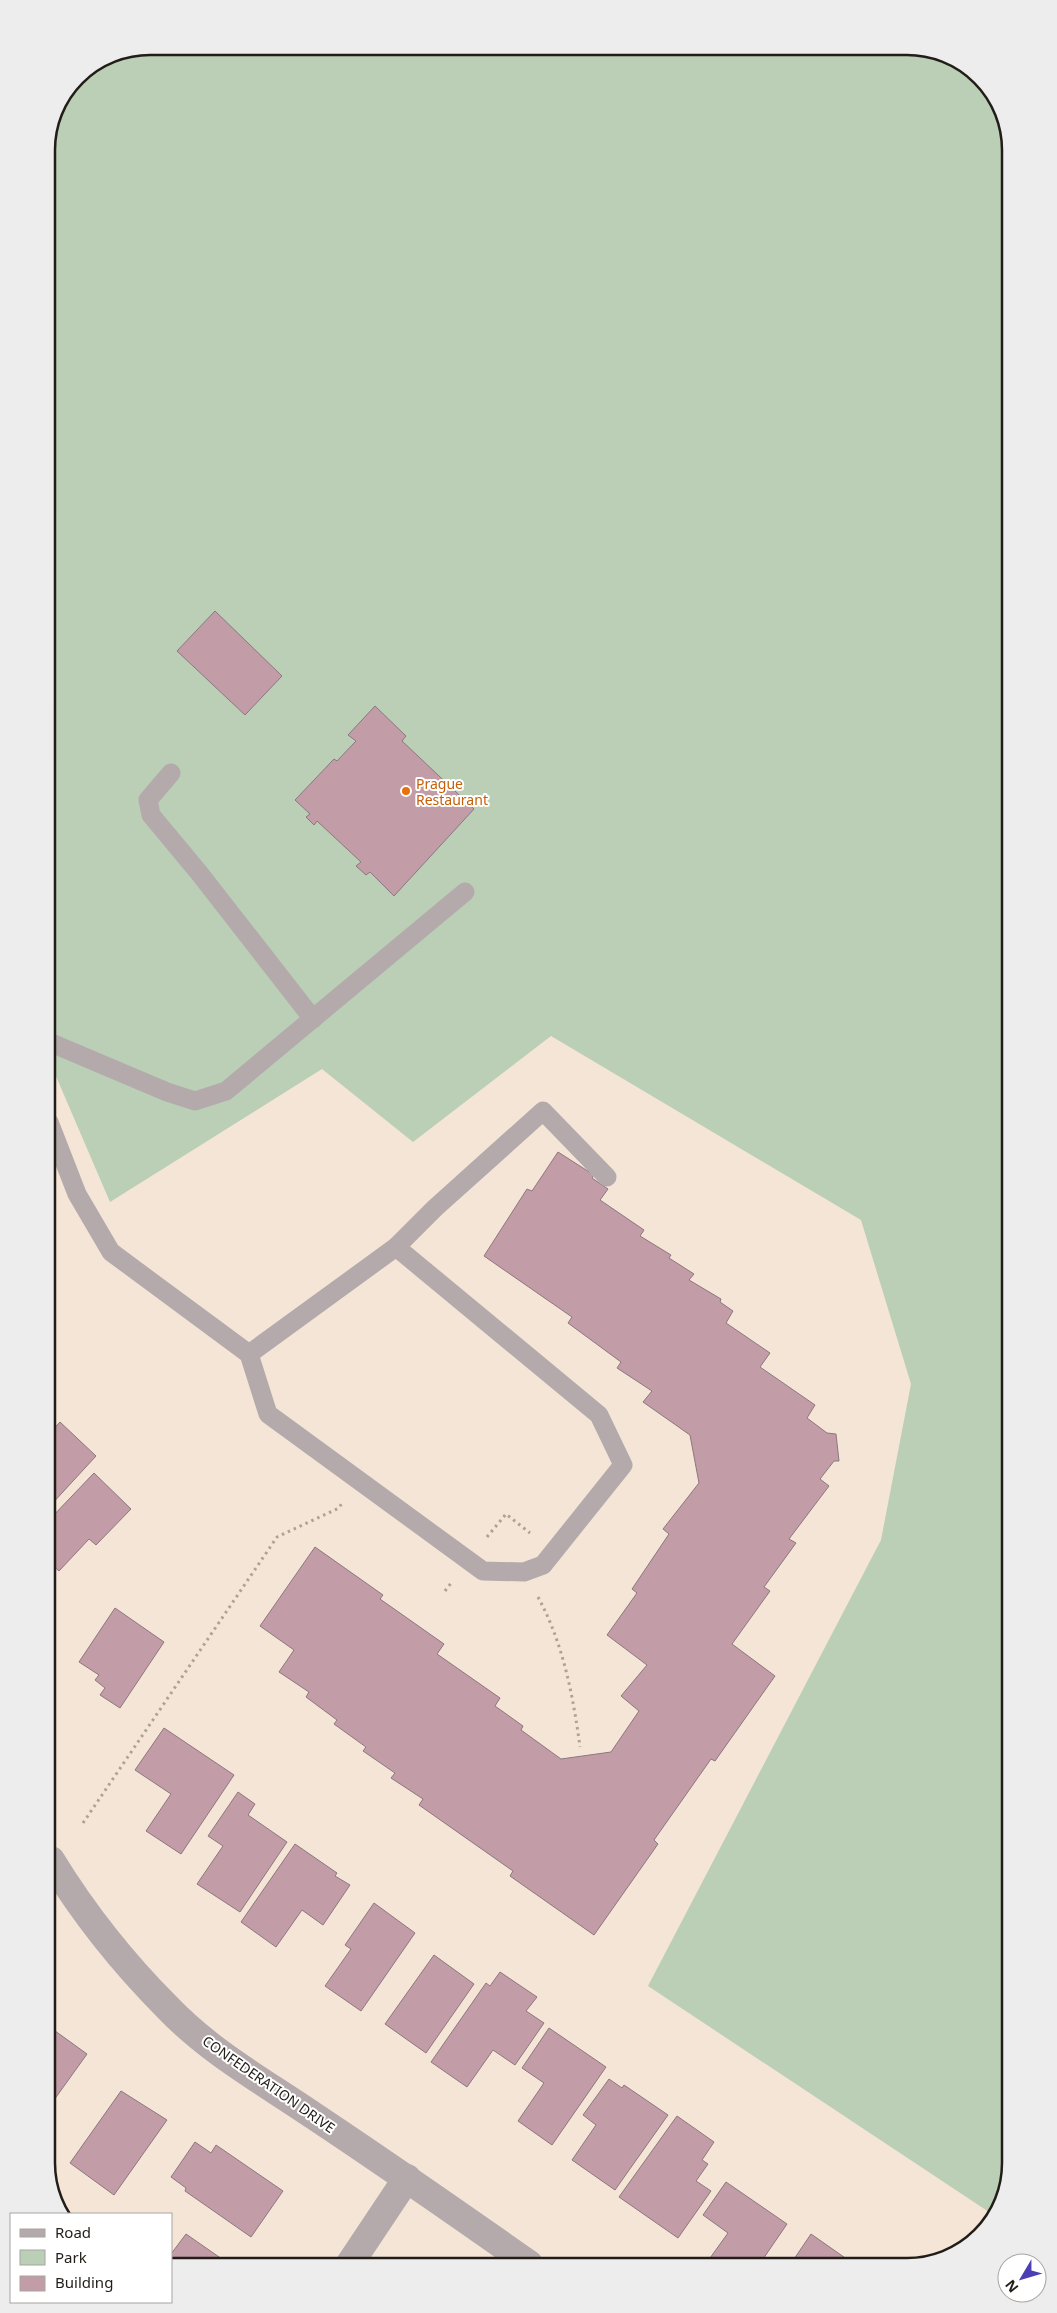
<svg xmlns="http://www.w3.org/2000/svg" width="1057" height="2313" font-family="'Noto Sans',sans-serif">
  <rect width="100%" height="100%" fill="#f4e5d6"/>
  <path fill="#bacfb5" d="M150,46h764l56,21 35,49 6,2048 -16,52 -347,-230 233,-446 30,-156 -50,-164 -310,-184 -138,106 -91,-73 -212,133 -61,-142 -3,-917 8,-33 23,-34 33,-22z"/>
  <g fill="#c29ca7" stroke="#8c787e">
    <path d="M215,611l67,65 -37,39 -68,-64z"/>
    <path d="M375,706l31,30 -4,5 72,68 -80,87 -24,-24 -4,3 -10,-9 5,-4 -44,-41 -3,4 -8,-8 4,-3 -15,-14 39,-41 3,2 19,-20 -8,-6z"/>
    <path d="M558,1152l36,23 -2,3 16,11 -8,11 44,30 -4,6 31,19 -2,3 25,16 -5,6 32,19 -1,3 13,9 -7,12 44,30 -10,14 55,38 -8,13 20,15 9,1 3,27h-5l-14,18 9,7 -40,53 7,4 -32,44 6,4 -38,53 43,32 -60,85 -4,-2 -57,81 4,4 -64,91 -84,-59 3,-5 -94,-66 4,-6 -32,-21 4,-5 -32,-22 3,-4 -32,-23 3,-4 -31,-23 3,-5 -30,-20 15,-22 -34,-24 55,-79 68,48 -3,4 64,45 -7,10 63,44 -5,8 28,20 -2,4 40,29 50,-7 28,-41 -18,-15 26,-31 -40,-30 30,-42 -5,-4 37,-55 -6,-5 36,-46 -9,-48 -47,-33 9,-11 -35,-23 4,-6 -53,-39 4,-6 -88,-61 43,-67 5,2z"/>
    <path d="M60,1422l36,34 -46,50v-73z"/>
    <path d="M94,1473l37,36 -35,36 -7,-6 -30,32 -9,-8v-44z"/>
    <path d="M115,1608l49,34 -44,66 -20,-13 5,-7 -10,-8 4,-5 -20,-13z"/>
    <path d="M164,1728l70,47 -53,79 -35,-23 25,-37 -36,-24z"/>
    <path d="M238,1792l17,12 -7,11 39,27 -47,70 -43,-28 26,-38 -15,-10z"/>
    <path d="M295,1844l42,29 -2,3 15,9 -27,40 -21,-15 -26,37 -35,-25z"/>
    <path d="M374,1903l41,30 -54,78 -36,-25 26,-37 -6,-4z"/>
    <path d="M434,1955l40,29 -48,69 -41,-29z"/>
    <path d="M500,1972l37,25 -11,14 18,12 -29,42 -22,-15 -26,37 -36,-25 55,-79 4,3z"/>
    <path d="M51,2028l36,26 -33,46 -2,-2z"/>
    <path d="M549,2028l57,39 -54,78 -34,-24 26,-38 -22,-15z"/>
    <path d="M609,2079l13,9 2,-3 44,30 -53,75 -43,-30 24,-35 -13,-10z"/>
    <path d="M121,2091l46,29 -53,75 -44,-32z"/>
    <path d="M677,2116l37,26 -12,18 6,4 -12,17 15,10 -33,47 -59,-41z"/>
    <path d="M195,2142l16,11 5,-8 67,46 -32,46 -66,-46 1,-3 -15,-11z"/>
    <path d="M726,2182l61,42 -26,38 -45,1 -6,-5 18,-25 -25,-18z"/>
    <path d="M186,2234l46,32h-61v-12z"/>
    <path d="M811,2234l40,28h-59z"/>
  </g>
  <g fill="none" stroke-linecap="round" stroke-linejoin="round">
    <g stroke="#ada296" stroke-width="3" stroke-dasharray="2.5 4" stroke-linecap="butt">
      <path d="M487,1537l19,-23 24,19"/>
      <path d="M445,1591l6,-8"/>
      <path d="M538,1597c25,46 35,98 42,150"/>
      <path d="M83,1823l194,-286 62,-29 3,-5"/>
    </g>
    <g stroke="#b4aaab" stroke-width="19">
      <path d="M171,773l-23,27 3,15 49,59 113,145"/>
      <path d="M49,1042l118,50 28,9 31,-10 239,-199"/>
      <path d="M49,1122l28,72 34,58 138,102 19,60 215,157 41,1 19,-7 80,-100 -24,-50 -203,-168 -147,107"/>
      <path d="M396,1247l39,-39 108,-97 64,66"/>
    </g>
    <g stroke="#b4aaab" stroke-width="28">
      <path d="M51,1860c33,54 72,103 117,148 42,44 96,74 146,108 72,48 144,98 215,148"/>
      <path d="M349,2265l58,-87"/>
    </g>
  </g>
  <circle fill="#e8710a" stroke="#fff" stroke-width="2" cx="406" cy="791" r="5"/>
  <g text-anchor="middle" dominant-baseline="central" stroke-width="4" stroke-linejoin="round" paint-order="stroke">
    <g font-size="14" fill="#c56008" stroke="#fff" text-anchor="start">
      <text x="416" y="783">Prague<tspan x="416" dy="16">Restaurant</tspan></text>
    </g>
    <g font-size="14" fill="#221d18" stroke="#fff">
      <text transform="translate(269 2084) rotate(35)">CONFEDERATION DRIVE</text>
    </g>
  </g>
  <path d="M0 0H1057V2313H0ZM150 55H907A95 95 0 0 1 1002 150V2163A95 95 0 0 1 907 2258H150A95 95 0 0 1 55 2163V150A95 95 0 0 1 150 55Z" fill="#ededed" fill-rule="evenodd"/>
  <path fill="none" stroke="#221d18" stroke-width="2.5" d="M150 55H907A95 95 0 0 1 1002 150V2163A95 95 0 0 1 907 2258H150A95 95 0 0 1 55 2163V150A95 95 0 0 1 150 55Z"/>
  <rect x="10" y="2213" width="162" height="90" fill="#ffffff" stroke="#a7a5a3"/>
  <rect x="20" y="2229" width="25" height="8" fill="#b4aaab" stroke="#a7a5a3"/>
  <text x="55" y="2238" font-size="15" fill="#221d18">Road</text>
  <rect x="20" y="2250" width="25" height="15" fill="#bacfb5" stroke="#a7a5a3"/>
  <text x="55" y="2263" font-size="15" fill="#221d18">Park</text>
  <rect x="20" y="2276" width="25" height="15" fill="#c29ca7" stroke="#a7a5a3"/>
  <text x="55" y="2288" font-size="15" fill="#221d18">Building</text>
  <g transform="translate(1022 2278) rotate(232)"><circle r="24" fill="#ffffff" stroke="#a7a5a3"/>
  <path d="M0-4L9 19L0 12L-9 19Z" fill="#4c3eb5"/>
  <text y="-8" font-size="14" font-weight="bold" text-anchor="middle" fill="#221d18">N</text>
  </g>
</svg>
